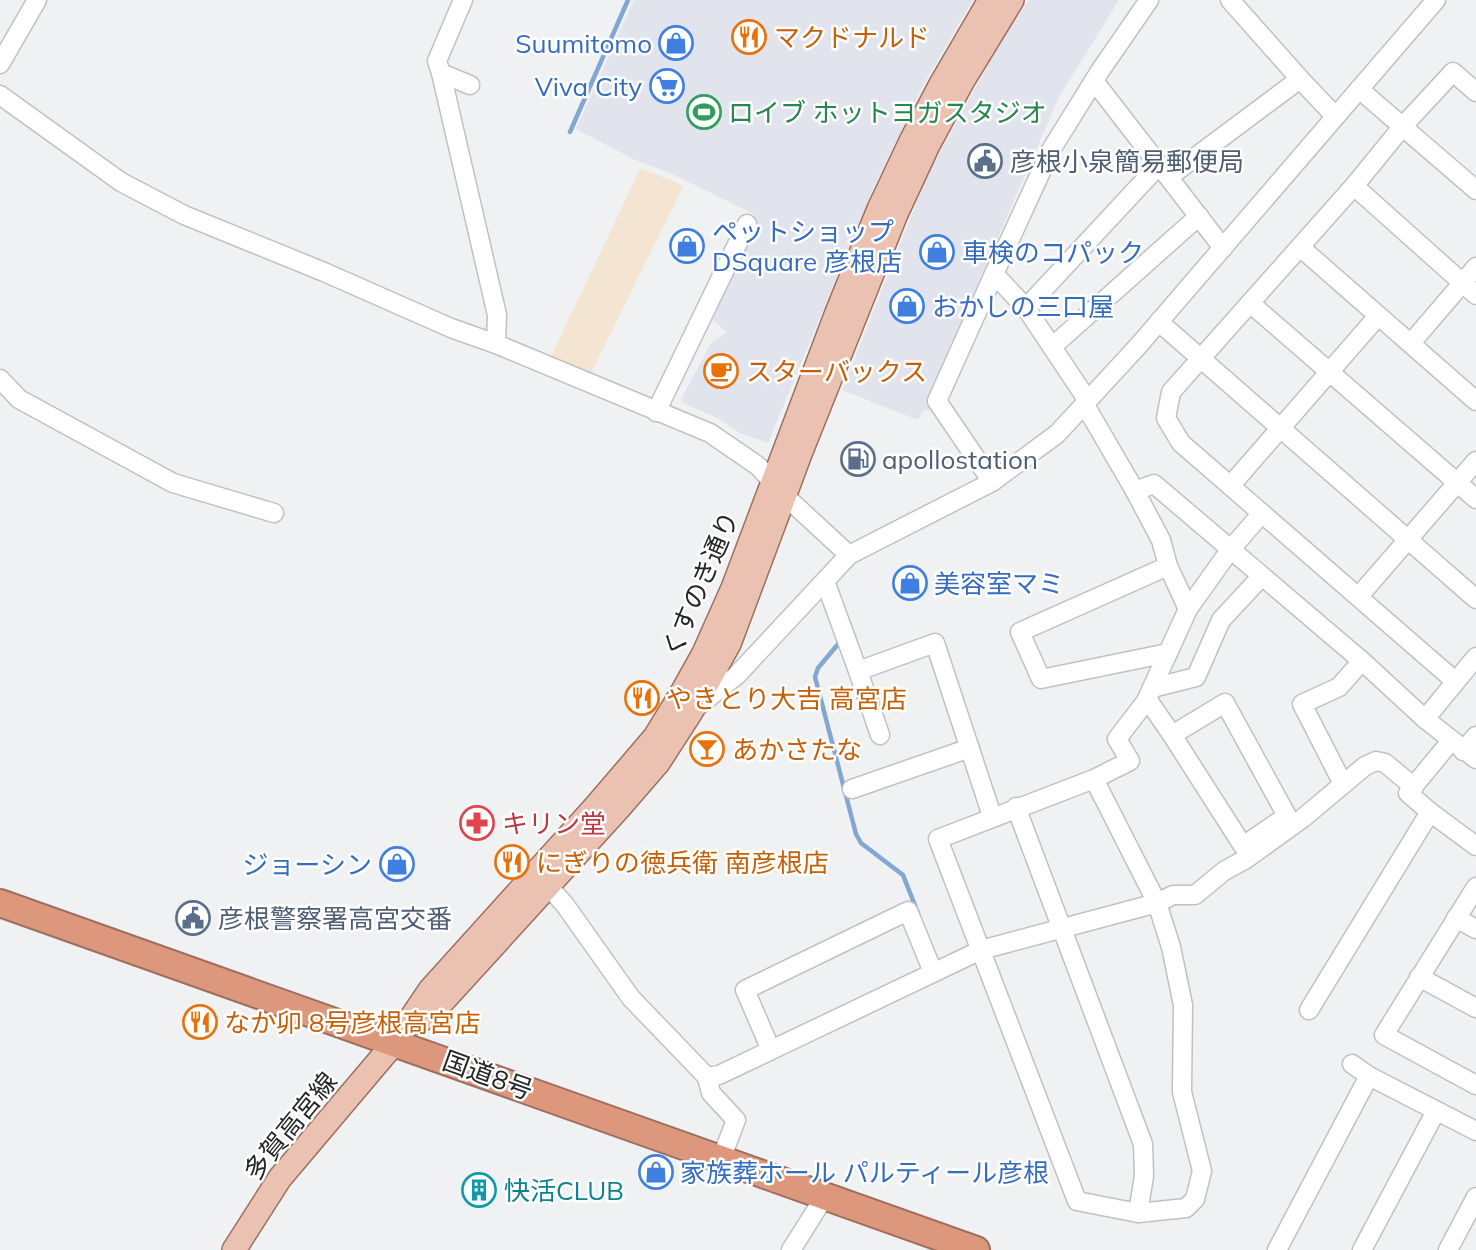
<svg xmlns="http://www.w3.org/2000/svg" width="1476" height="1250" font-family="Mulish,'Noto Sans JP',sans-serif">
  <rect width="100%" height="100%" fill="#f0f1f3"/>
  <g fill="#e1e4ed">
    <path d="M634,0h339l-48,82 -48,98 -109,263 -26,-9 -25,-16 -34,-15 -2,-4 30,-56 16,-11 -17,-14 46,-98 -2,-6 -84,-41 -35,-13 -59,-31z"/>
    <path d="M1029,0h90l-60,97 -132,304 5,8 -9,2 -5,9 -76,-30 86,-216 68,-124z"/>
  </g>
  <path fill="#f3e5d1" d="M640,169l32,11 11,7 -94,190 -39,-18z"/>
  <g fill="none" stroke-linecap="round" stroke-linejoin="round">
    <g stroke="#82a7d2" stroke-width="4.5">
      <path d="M570,132l58,-132"/>
      <path d="M839,643l-21,25 -3,9 41,157 5,9 42,32 15,38"/>
    </g>
    <g stroke="#c1c1c3" stroke-width="21">
      <g id="minor">
        <path d="M463,0l-26,61 4,12 29,12"/>
        <path d="M1230,0l70,79"/>
        <path d="M0,64l37,-64"/>
        <path d="M441,73l56,242 -1,29"/>
        <path d="M1094,81l65,84"/>
        <path d="M1359,89l117,101"/>
        <path d="M0,95l121,87 63,33 140,57 127,56 45,16 214,89 48,33 27,30 64,59"/>
        <path d="M1170,176l130,-97 35,37"/>
        <path d="M1354,186l122,109"/>
        <path d="M1300,247l176,154"/>
        <path d="M994,274l57,-124 49,-79 49,-71"/>
        <path d="M1250,303l226,196"/>
        <path d="M1159,322l317,277"/>
        <path d="M1411,343l65,-76"/>
        <path d="M1053,346l146,-130"/>
        <path d="M0,379l19,20 154,84 101,30"/>
        <path d="M1088,401l-62,-93 133,-143 64,83"/>
        <path d="M1085,405l50,86"/>
        <path d="M656,412l91,-188"/>
        <path d="M992,482l-55,-81 57,-127 32,34"/>
        <path d="M1231,485l147,-169"/>
        <path d="M1168,566l20,43"/>
        <path d="M825,581l33,90"/>
        <path d="M1359,596l117,-135"/>
        <path d="M1168,653l-127,26 -21,-47 148,-66 -7,-26 -26,-49 19,-7 208,177 63,58 51,40"/>
        <path d="M1455,681l-274,-238 -15,-25 5,-26 183,-206 49,-60 50,-54 23,20"/>
        <path d="M1152,688l44,-11 25,-57 40,-43"/>
        <path d="M697,707l40,-32 112,-120 143,-73 65,-48 82,-89 297,-345"/>
        <path d="M1425,719l51,-62"/>
        <path d="M880,735l-22,-64 77,-28 57,173"/>
        <path d="M1172,735l71,111 44,-30 -62,-113 -53,32 -22,-32 -4,-2 42,-92 42,-59 32,-37"/>
        <path d="M1451,741l-43,52 22,19 46,34"/>
        <path d="M1463,751l13,-15"/>
        <path d="M1094,779l63,124 14,44 12,58 -1,87 20,79 -7,28 -9,9 -48,5 -61,-12 -139,-362z"/>
        <path d="M1094,779l36,-18 -13,-22 29,-38"/>
        <path d="M1343,784l-41,-80 37,-17 23,-26"/>
        <path d="M852,789l118,-41"/>
        <path d="M1016,807l127,337 1,32 -6,37"/>
        <path d="M542,879l23,26 66,93 76,79 12,-2 262,-125 176,-47 16,-8h22l29,-24 22,-12 57,-41 62,-52 11,-5 9,2 29,24"/>
        <path d="M1476,887l-92,148 92,50"/>
        <path d="M1456,918l20,11"/>
        <path d="M1419,977l57,31"/>
        <path d="M1309,1010l121,-198"/>
        <path d="M771,1050l-26,-60 163,-79 25,61"/>
        <path d="M1369,1076l107,55"/>
        <path d="M707,1077l4,16 25,27 -15,39"/>
        <path d="M791,1250l34,-54"/>
        <path d="M1277,1250l92,-174 -17,-12"/>
        <path d="M1362,1250l74,-139"/>
        <path d="M1448,1250l28,-53"/>
      </g>
    </g>
    <g stroke="#9d6f5f" stroke-width="26">
      <g id="major">
        <path d="M419,1022l25,-22 175,-192 39,-45 33,-51 38,-68 71,-190 96,-240 32,-69 34,-63 50,-82"/>
        <path d="M234,1250l46,-72 115,-136 35,-52 166,-184 59,-69 25,-41 24,-43 29,-65 103,-273 43,-106 33,-70 29,-55 49,-84"/>
      </g>
    </g>
    <g stroke="#9d6f5f" stroke-width="30">
      <path id="highway" d="M0,903l976,347"/>
    </g>
    <use href="#minor" stroke="#fff" stroke-width="18"/>
    <use href="#major" stroke="#ebc1b1" stroke-width="23"/>
    <use href="#highway" stroke="#dd977d" stroke-width="26"/>
  </g>
  <defs>
    <g id="restaurant-ring" transform="scale(1.75)"><circle r="9.5" fill="#fff" stroke="#e8710a" stroke-width="1.5"/><path d="M-5-6h1v4h1v-4h1v4h1v-4h1v5L-1.5 .5V6h-2V.5L-5-1ZM5-6V6H3V1.5H1.5Q1.5-4 5-6Z" fill="#e8710a"/></g>
    <g id="shop-ring" transform="scale(1.75)"><circle r="9.5" fill="#fff" stroke="#3f7fe0" stroke-width="1.5"/><path d="M-5-2.5h2.3a2.7 3.5 0 0 1 5.4 0H5L5.5 6h-11ZM-1.5-2.5h3a1.5 2.3 0 0 0-3 0Z" fill="#3f7fe0"/></g>
    <g id="supermarket-ring" transform="scale(1.75)"><circle r="9.5" fill="#fff" stroke="#3f7fe0" stroke-width="1.5"/><path d="M-6-5.5h2.5l.6 2H6L4.5 2H-2.5L-4.4-4H-6ZM-1.5 3.2a1.3 1.3 0 1 0 .1 0ZM3 3.2a1.3 1.3 0 1 0 .1 0Z" fill="#3f7fe0"/></g>
    <g id="stadium-ring" transform="scale(1.75)"><circle r="9.5" fill="#fff" stroke="#2e9e5b" stroke-width="1.5"/><path d="M0-5a6.5 5 0 1 0 0 10a6.5 5 0 1 0 0-10ZM-3.5-1.8h7v3.6h-7Z" fill="#2e9e5b"/></g>
    <g id="civic-ring" transform="scale(1.75)"><circle r="9.5" fill="#fff" stroke="#5c6f8a" stroke-width="1.5"/><path d="M-.6-6.5H3V-4.5H.6V-3L4-1V1h2V6H-6V1h2V-1L-.6-3ZM-1.2 2.5V6h2.4V2.5Z" fill="#5c6f8a"/></g>
    <g id="cafe-ring" transform="scale(1.75)"><circle r="9.5" fill="#fff" stroke="#e8710a" stroke-width="1.5"/><path d="M-5.5-4.5H6V0H3Q3 3.5 0 3.5H-2.5Q-5.5 3.5-5.5 0ZM3-3.2v2h1.7v-2ZM-6 4.5H4V6H-6Z" fill="#e8710a"/></g>
    <g id="fuel-ring" transform="scale(1.75)"><circle r="9.5" fill="#fff" stroke="#5c6f8a" stroke-width="1.5"/><path d="M-5.5-6h7V0h2V4h1.3V-2.5L3-4.5l.8-.8L6-3V5H2.5V1h-1V6h-7ZM-4.2-4.7v3.2H.2V-4.7Z" fill="#5c6f8a"/></g>
    <g id="bar-ring" transform="scale(1.75)"><circle r="9.5" fill="#fff" stroke="#e8710a" stroke-width="1.5"/><path d="M-6-5H6L.8 .8V4.5H3.5V6h-7V4.5H-.8V.8Z" fill="#e8710a"/></g>
    <g id="pharmacy-ring" transform="scale(1.75)"><circle r="9.5" fill="#fff" stroke="#e0444e" stroke-width="1.5"/><path d="M-2-6h4v4h4v4h-4v4h-4v-4h-4v-4h4Z" fill="#e0444e"/></g>
    <g id="building-ring" transform="scale(1.75)"><circle r="9.5" fill="#fff" stroke="#0f9aa8" stroke-width="1.5"/><path d="M-4-6H4V6H1V3H-1V6H-4ZM-2.5-4.3h1.7v1.8h-1.7ZM.8-4.3h1.7v1.8H.8ZM-2.5-1h1.7V.8h-1.7ZM.8-1h1.7V.8H.8Z" fill="#0f9aa8"/></g>
  </defs>
  <g fill-rule="evenodd">
    <use href="#restaurant-ring" x="749" y="37"/>
    <use href="#shop-ring" x="676" y="43"/>
    <use href="#supermarket-ring" x="667" y="86"/>
    <use href="#stadium-ring" x="704" y="112"/>
    <use href="#civic-ring" x="985" y="161"/>
    <use href="#shop-ring" x="687" y="246"/>
    <use href="#shop-ring" x="937" y="252"/>
    <use href="#shop-ring" x="907" y="306"/>
    <use href="#cafe-ring" x="721" y="371"/>
    <use href="#fuel-ring" x="858" y="459"/>
    <use href="#shop-ring" x="910" y="583"/>
    <use href="#restaurant-ring" x="642" y="698"/>
    <use href="#bar-ring" x="707" y="749"/>
    <use href="#pharmacy-ring" x="477" y="823"/>
    <use href="#restaurant-ring" x="512" y="862"/>
    <use href="#shop-ring" x="397" y="864"/>
    <use href="#civic-ring" x="193" y="918"/>
    <use href="#restaurant-ring" x="200" y="1022"/>
    <use href="#shop-ring" x="656" y="1172"/>
    <use href="#building-ring" x="479" y="1190"/>
  </g>
  <g text-anchor="middle" dominant-baseline="central" stroke-width="5" stroke-linejoin="round" paint-order="stroke">
    <g font-size="26" fill="#c56008" stroke="#fff" text-anchor="start">
      <text x="774" y="37">マクドナルド</text>
      <text x="746" y="371">スターバックス</text>
      <text x="666" y="698">やきとり大吉 高宮店</text>
      <text x="732" y="749">あかさたな</text>
      <text x="536" y="862">にぎりの徳兵衛 南彦根店</text>
      <text x="224" y="1022">なか卯 8号彦根高宮店</text>
    </g>
    <g font-size="26" fill="#366cbe" stroke="#fff" text-anchor="start">
      <text x="652" y="43" text-anchor="end">Suumitomo</text>
      <text x="642" y="86" text-anchor="end">Viva City</text>
      <text x="712" y="231">ペットショップ<tspan x="712" dy="30">DSquare 彦根店</tspan></text>
      <text x="962" y="252">車検のコパック</text>
      <text x="932" y="306">おかしの三口屋</text>
      <text x="934" y="583">美容室マミ</text>
      <text x="372" y="864" text-anchor="end">ジョーシン</text>
      <text x="680" y="1172">家族葬ホール パルティール彦根</text>
    </g>
    <g font-size="26" fill="#27864d" stroke="#fff" text-anchor="start">
      <text x="728" y="112">ロイブ ホットヨガスタジオ</text>
    </g>
    <g font-size="26" fill="#4e5e75" stroke="#fff" text-anchor="start">
      <text x="1010" y="161">彦根小泉簡易郵便局</text>
      <text x="882" y="459">apollostation</text>
      <text x="218" y="918">彦根警察署高宮交番</text>
    </g>
    <g font-size="26" fill="#252626" stroke="#fff">
      <text transform="translate(700 584) rotate(-67)">くすのき通り</text>
      <text transform="translate(488 1075) rotate(20)">国道8号</text>
      <text transform="translate(290 1126) rotate(-51)">多賀高宮線</text>
    </g>
    <g font-size="26" fill="#be3a42" stroke="#fff" text-anchor="start">
      <text x="502" y="823">キリン堂</text>
    </g>
    <g font-size="26" fill="#0d838f" stroke="#fff" text-anchor="start">
      <text x="504" y="1190">快活CLUB</text>
    </g>
  </g>
</svg>
